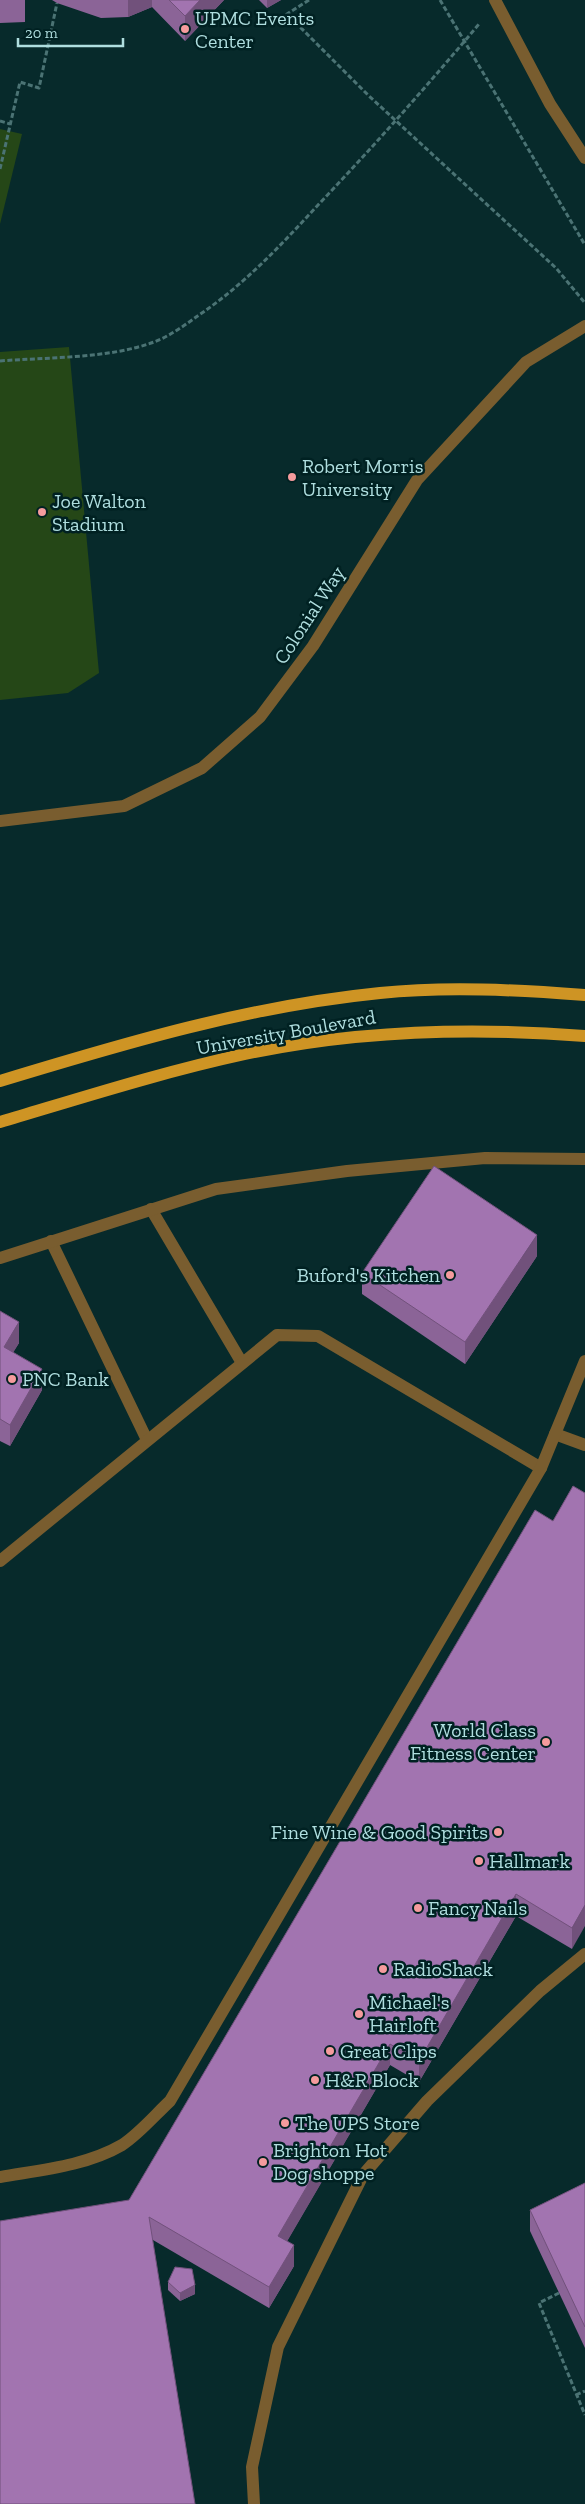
<svg xmlns="http://www.w3.org/2000/svg" width="585" height="2504" font-family="'Zilla Slab',serif">
  <rect width="100%" height="100%" fill="#072a2b"/>
  <g fill="#254717">
    <path d="M0,129l22,5 -22,90z"/>
    <path d="M69,347l30,326 -31,20 -68,7v-348z"/>
  </g>
  <g fill="none" stroke-linecap="round" stroke-linejoin="round">
    <g stroke="#4b7374" stroke-width="3" stroke-dasharray="5 2.5" stroke-linecap="butt">
      <path d="M309,0l-22,14 82,82 187,172 29,35"/>
      <path d="M440,0l145,245"/>
      <path d="M0,121l10,3"/>
      <path d="M0,169l20,-87 19,6 18,-85"/>
      <path d="M0,361c48,-4 108,-2 154,-19 16,-6 31,-17 45,-27 46,-31 82,-70 119,-110 56,-59 109,-119 161,-181"/>
      <path d="M559,2293l-20,10 46,112"/>
      <path d="M576,2395l9,-4"/>
    </g>
    <g stroke="#795d2f" stroke-width="12">
      <path d="M495,0l55,104 35,54"/>
      <path d="M0,821l124,-15 78,-38 58,-51 53,-71 104,-166 109,-118 59,-36"/>
      <path d="M151,1209l91,154"/>
      <path d="M51,1241l96,199"/>
      <path d="M0,1258l216,-69 131,-18 138,-13 100,1"/>
      <path d="M555,1434l30,11"/>
      <path d="M0,1561l277,-226 41,1 223,132"/>
      <path d="M0,2177c40,-7 86,-11 122,-32 17,-11 33,-30 48,-44l371,-633 44,-107"/>
      <path d="M254,2504l-2,-37 26,-120 85,-172 64,-74 113,-110 45,-37"/>
    </g>
    <g stroke="#ce9424" stroke-width="12">
      <path d="M0,1081c125,-38 249,-75 380,-88 68,-7 137,-3 205,2"/>
      <path d="M0,1122c81,-24 162,-50 245,-68 112,-24 226,-27 340,-18"/>
    </g>
  </g>
  <g fill="#8b6497">
    <path d="M0,0h25v22l-25,1z"/>
    <path d="M52,0h172l-39,41 -33,-34 -24,10 -27,1 -44,-15z"/>
    <path d="M259,0h22l-14,8z"/>
    <path d="M537,1256l-72,108 -103,-70v-21z"/>
    <path d="M0,1311l19,32 -6,9 29,38 -32,56 -10,-5z"/>
    <path d="M573,1486l-1,463 -56,-33 -97,166 -29,-17 -103,176 7,25 -25,42 -116,-68 -24,-40 424,-679z"/>
    <path d="M585,2183v165l-55,-117v-21z"/>
    <path d="M168,2282l27,12 -15,7 -12,-11z"/>
  </g>
  <g fill="#71517b">
    <path d="M128,0h24v7l-24,10z"/>
    <path d="M200,0h24l-39,41v-25z"/>
    <path d="M267,0h14l-14,8z"/>
    <path d="M537,1235v21l-72,108v-22z"/>
    <path d="M19,1322v21l-15,25v-21z"/>
    <path d="M42,1369v21l-32,56v-21z"/>
    <path d="M516,1894v22l-97,166v-21z"/>
    <path d="M585,1905v21l-13,23v-21z"/>
    <path d="M390,2044v21l-112,192v-21z"/>
    <path d="M294,2245v21l-25,42v-21z"/>
    <path d="M195,2285v9l-15,7v-8z"/>
  </g>
  <g fill="#a274b0" stroke="#71517b">
    <path d="M169,0h31l-15,16z"/>
    <path d="M434,1166l103,69 -72,107 -103,-69z"/>
    <path d="M0,1311l19,11 -15,25 38,22 -32,56 -10,-6z"/>
    <path d="M573,1486l12,7v412l-13,23 -56,-34 -97,167 -29,-17 -112,192 16,9 -25,42 -120,-70 46,287h-195v-283l129,-21 406,-690 18,11z"/>
    <path d="M585,2183v144l-55,-117z"/>
    <path d="M175,2267l17,2 3,16 -15,8 -12,-11z"/>
  </g>
  <g fill="#f59b9d" stroke="#002122" stroke-width="2">
    <circle cx="185" cy="29" r="5"/>
    <circle cx="292" cy="477" r="5"/>
    <circle cx="42" cy="512" r="5"/>
    <circle cx="450" cy="1275" r="5"/>
    <circle cx="12" cy="1379" r="5"/>
    <circle cx="546" cy="1742" r="5"/>
    <circle cx="498" cy="1832" r="5"/>
    <circle cx="479" cy="1861" r="5"/>
    <circle cx="418" cy="1908" r="5"/>
    <circle cx="383" cy="1969" r="5"/>
    <circle cx="359" cy="2014" r="5"/>
    <circle cx="330" cy="2051" r="5"/>
    <circle cx="315" cy="2080" r="5"/>
    <circle cx="285" cy="2123" r="5"/>
    <circle cx="263" cy="2162" r="5"/>
  </g>
  <g text-anchor="middle" dominant-baseline="central" stroke-width="5" stroke-linejoin="round" paint-order="stroke">
    <g font-size="20" fill="#afdedf" stroke="#002122" text-anchor="start">
      <text x="195" y="18">UPMC Events<tspan x="195" dy="23">Center</tspan></text>
      <text x="302" y="466">Robert Morris<tspan x="302" dy="23">University</tspan></text>
      <text x="52" y="501">Joe Walton<tspan x="52" dy="23">Stadium</tspan></text>
      <text x="440" y="1275" text-anchor="end">Buford's Kitchen</text>
      <text x="22" y="1379">PNC Bank</text>
      <text x="536" y="1730" text-anchor="end">World Class<tspan x="536" dy="23">Fitness Center</tspan></text>
      <text x="488" y="1832" text-anchor="end">Fine Wine &amp; Good Spirits</text>
      <text x="489" y="1861">Hallmark</text>
      <text x="428" y="1908">Fancy Nails</text>
      <text x="393" y="1969">RadioShack</text>
      <text x="369" y="2002">Michael's<tspan x="369" dy="23">Hairloft</tspan></text>
      <text x="340" y="2051">Great Clips</text>
      <text x="325" y="2080">H&amp;R Block</text>
      <text x="295" y="2123">The UPS Store</text>
      <text x="273" y="2150">Brighton Hot<tspan x="273" dy="23">Dog shoppe</tspan></text>
    </g>
    <g font-size="20" fill="#afdedf" stroke="#002122">
      <text transform="translate(309 615) rotate(-57)">Colonial Way</text>
      <text transform="translate(286 1032) rotate(-10)">University Boulevard</text>
    </g>
  </g>
  <path d="M18 38v8h105v-8" fill="none" stroke="#afdedf" stroke-width="2.5"/>
  <text x="25" y="38" font-size="15" fill="#afdedf" stroke="#002122" stroke-width="4" paint-order="stroke">20 m</text>
</svg>
